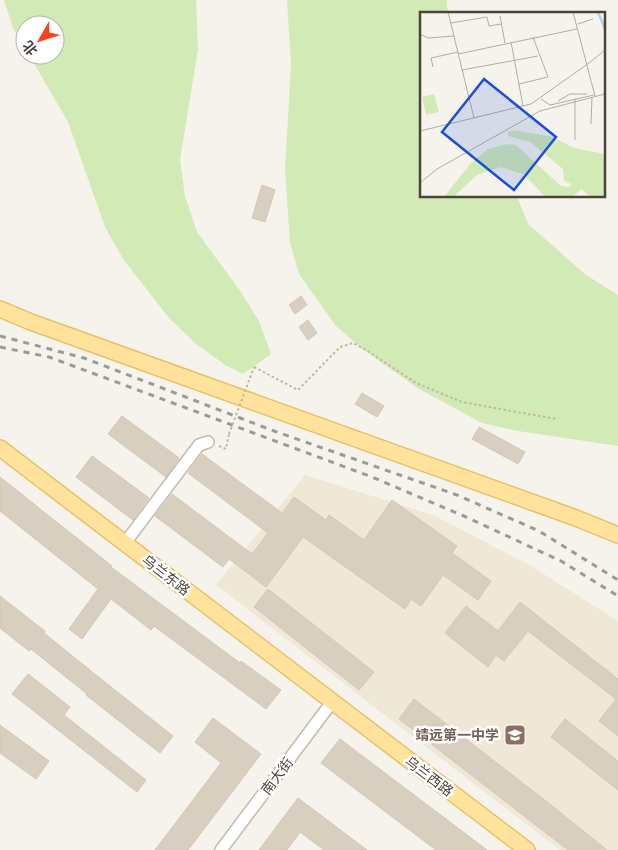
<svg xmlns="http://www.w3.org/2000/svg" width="618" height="850" font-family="'Space Grotesk','Noto Sans SC',sans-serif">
  <rect width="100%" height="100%" fill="#f6f3ec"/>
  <path fill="#efe8d6" d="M305,475l128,40 95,49 90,57v229h-58l-344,-265z"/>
  <g fill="#d2eab5">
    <path d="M4,0h192l2,49 -18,111 5,36 12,36 44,60 18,29 12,33 -28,20 -18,-9 -30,-22 -26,-25 -46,-59 -18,-32 -37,-105 -39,-67h26v-30h-30v23l-12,-20z"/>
    <path d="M287,0h160v7l2,7h-27v182h95l11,28 58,51 32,20v151l-100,-15 -36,-8 -63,-34 -58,-41 -25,-22 -37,-52 -9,-31 -5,-73 6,-106z"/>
  </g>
  <g fill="#d8cfc1" stroke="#d3c7b4">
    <path d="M262,185l13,5 -10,32 -13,-4z"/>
    <path d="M301,296l6,9 -12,9 -6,-9z"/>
    <path d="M308,320l9,13 -9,7 -9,-13z"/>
    <path d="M362,393l22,13 -7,11 -22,-13z"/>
    <path d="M122,416l57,42 -13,19 -58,-43z"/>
    <path d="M479,427l46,25 -7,12 -46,-25z"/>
    <path d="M202,454l80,59 12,-16 32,23 3,-5 35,25 28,-40 65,46 -5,7 39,28 -13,19 -35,-25 -22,31 -10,-7 -6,10 -102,-72 -37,50 -37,-28 -6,8 -68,-51 17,-22 80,60 16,-21 -80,-60z"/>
    <path d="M92,456l57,42 -16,22 -57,-43z"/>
    <path d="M0,477l112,89 -1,1 129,96 1,-2 40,29 -15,19 -112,-83 -3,4 -40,-31 -29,40 -13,-10 29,-40 -98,-78z"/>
    <path d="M268,589l106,83 -15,18 -105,-83z"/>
    <path d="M0,596l45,35 -1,2 52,42 77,61 -13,17 -74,-58 1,-1 -56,-45 -2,2 -29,-23z"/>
    <path d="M520,602l98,77v57l-19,-15 17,-22 -88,-68 -24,30 -8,-6 -8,12 -43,-34 21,-27 32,25z"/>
    <path d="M28,674l42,33 -6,8 82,65 -9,12 -125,-98z"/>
    <path d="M414,699l132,102 61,49h-39l-169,-131z"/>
    <path d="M213,718l48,36 -73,96h-33l66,-87 -26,-21z"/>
    <path d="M565,719l53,42v29l-67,-53z"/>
    <path d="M0,725l49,36 -13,18 -36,-26z"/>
    <path d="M340,739l147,111h-51l-115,-87z"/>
    <path d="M298,798l69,52h-43l-24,-18 -13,18h-28z"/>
  </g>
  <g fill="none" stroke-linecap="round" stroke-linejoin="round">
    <g stroke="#c2bbae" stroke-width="14">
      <g id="minor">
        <path d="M125,543l74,-98 9,-3"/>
        <path d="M221,850l111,-148"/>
      </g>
    </g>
    <g stroke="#e6c16a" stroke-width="18">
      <g id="major">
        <path d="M0,309l31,13 545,196 42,17"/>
        <path d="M0,448l527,402"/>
      </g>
    </g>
    <g stroke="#c4b79f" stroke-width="2" stroke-dasharray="2.5 2.5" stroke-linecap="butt">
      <path d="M254,367l44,23 42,-43 13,-4 13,7 50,33 46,19 94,17"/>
      <path d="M219,446l7,3 3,-15"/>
    </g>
    <use href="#minor" stroke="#fff" stroke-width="11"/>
    <use href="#major" stroke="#ffe39c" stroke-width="15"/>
    <g stroke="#9a9a9a" stroke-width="3" stroke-dasharray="6 6" stroke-linecap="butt">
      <path d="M0,336l84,22 190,73 183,64 82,36 79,49"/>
      <path d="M0,347l49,10 323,120 94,40 95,44 57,35"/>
    </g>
    <path stroke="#c4b79f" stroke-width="2" stroke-dasharray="2.5 2.5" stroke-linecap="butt" d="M229,434l25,-67"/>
  </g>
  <defs>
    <g id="school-square" transform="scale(1.125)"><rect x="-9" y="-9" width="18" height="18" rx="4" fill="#8d6e63" stroke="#fff"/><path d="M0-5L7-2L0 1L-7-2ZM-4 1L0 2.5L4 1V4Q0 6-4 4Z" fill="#fff"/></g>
  </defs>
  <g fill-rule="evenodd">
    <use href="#school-square" x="515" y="735"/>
  </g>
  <g text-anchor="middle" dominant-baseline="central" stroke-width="5" stroke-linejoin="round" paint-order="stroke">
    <g font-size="14" fill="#4b4439" stroke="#fff">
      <text transform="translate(166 575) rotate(38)">乌兰东路</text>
      <text transform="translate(277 776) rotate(-53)">南大街</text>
      <text transform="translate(429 776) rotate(37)">乌兰西路</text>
    </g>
    <g font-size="14" font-weight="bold" fill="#785e54" stroke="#fff" text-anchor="end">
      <text x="499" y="735">靖远第一中学</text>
    </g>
  </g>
  <g transform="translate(420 12)">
    <rect width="185" height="185" fill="#f6f3ec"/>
    <path d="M14,82l5,18 -13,3 -4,-18zM94,118l39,7 21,11 31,6v43h-15l-8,-8 -10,8h-27l-20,-22 -24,-8 -24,8 -24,22h-9l26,-33 18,-15 18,-5 10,1 45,41 8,1 2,-3 -7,-3 -1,-12 -33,-27 -22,-6v-4z" fill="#d2eab5"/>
    <path fill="none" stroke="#a9d4f2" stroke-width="2.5" d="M178,0l7,17"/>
    <path fill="none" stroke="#b2ada4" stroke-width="1" d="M28,0l26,106M153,0l22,84M80,4l5,27M31,11l36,-6 2,9 12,-2M158,12l15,-5M0,22l8,4 26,-2M91,30l12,64M38,42l119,-25M169,51l16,-13M13,55l-2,-9 27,-6M42,58l76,-14M99,72l29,-7 -15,-40M121,87l9,6 44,-10M155,87v41M138,89l12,-7h17M171,112l1,-27M0,119l111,-27 58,-41M0,171l17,-14 103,-58 65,-17"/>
    <path fill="#1d4ed8" fill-opacity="0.15" stroke="#1d4ed8" stroke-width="2.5" d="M64,67l72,58 -42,53 -72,-58z"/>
    <rect width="185" height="185" fill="none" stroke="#4b4439" stroke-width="2.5"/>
  </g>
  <g transform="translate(40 40) rotate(231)"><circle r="24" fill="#ffffff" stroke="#b7b4b0"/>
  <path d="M0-4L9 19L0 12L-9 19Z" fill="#fc3f1d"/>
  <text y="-8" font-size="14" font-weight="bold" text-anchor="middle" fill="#4b4439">北</text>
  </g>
</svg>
